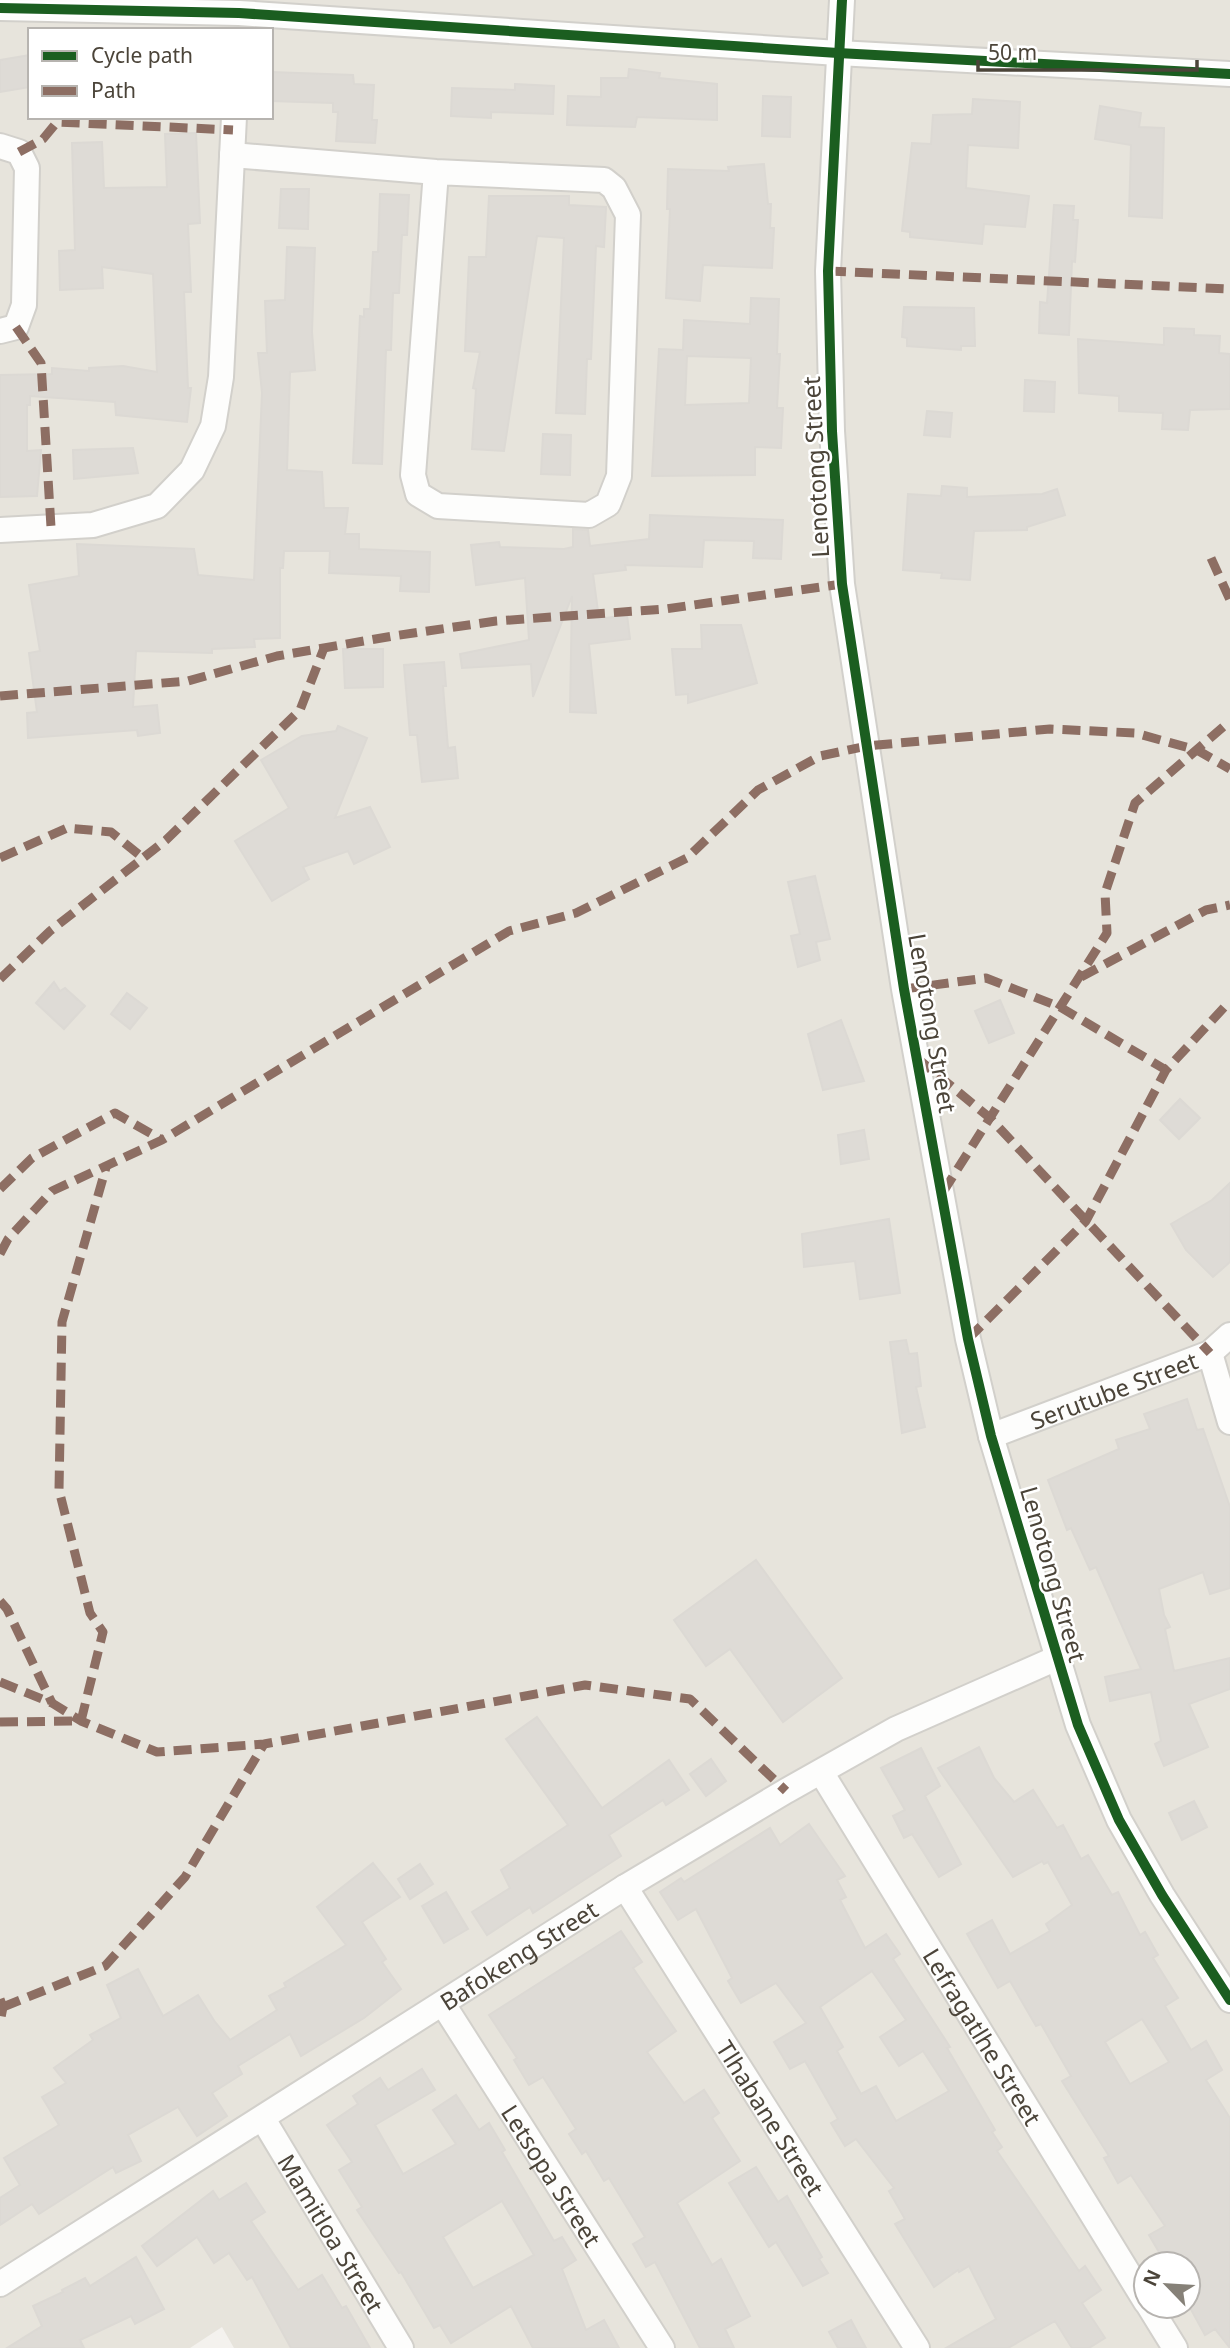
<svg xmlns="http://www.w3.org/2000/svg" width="1230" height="2348" font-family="'Noto Sans',sans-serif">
  <rect width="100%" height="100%" fill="#f4f2ee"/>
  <path fill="#e7e4dc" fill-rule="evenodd" d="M0,0h1230v2348h-996l-12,-21 -32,21h-190zM30,30h241v87h-241zM1146,2264h42v42h-42z"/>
  <g fill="#dedbd6" stroke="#dcd9d4" stroke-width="2" fill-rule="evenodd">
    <path d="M30,55v32l-30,5v-32z"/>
    <path d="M629,69l31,4 -1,5 58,6v36l-80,-3 -2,10 -68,-2 1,-29 33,1v-19h27z"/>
    <path d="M271,72l82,3 1,9 20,1 -2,35h5l-2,23 -39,-2 2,-29h-5v-9l-62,-2z"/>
    <path d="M515,84l39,2 -1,28 -62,-2v6l-40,-2 1,-28 63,2z"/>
    <path d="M763,96l28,1 -1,40 -28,-1z"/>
    <path d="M973,99l47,3 -2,46 -50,-3 -2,43 63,8 -4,31 -41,-3 -2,20 -72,-7v-5l-8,-1 10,-88 19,1 2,-29 39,-1z"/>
    <path d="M1100,106l41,7 -2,14 25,1 -2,90 -33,-2 2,-71 -36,-6z"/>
    <path d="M196,133l4,90 -12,1 3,68h-7l4,96h3l-4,34 -71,-7 -1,-13 -85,-6v9h-3v46l14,-1 -4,46 -37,1v-122l52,-1v-6l37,3v-3l34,-2 34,6 -4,-98 -51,-7 1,21 -43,2 -1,-39 16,-1 -3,-107 30,-1 2,46 63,-1 -2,-53z"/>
    <path d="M764,164l4,40h3l-1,24h4l-2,40 -69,-3 -3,36 -34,-3 4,-89h-3l1,-40 61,2 -1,-4z"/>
    <path d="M281,189h28l-1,40 -29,-1z"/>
    <path d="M380,194l29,1 -2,40h-5l-3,58h-6l-2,57h-5l-4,114 -29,-1 7,-147 4,1v-8h6l3,-57h5z"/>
    <path d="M489,196h80v9l37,2 -2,40 -8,-1 -5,113h-4l-2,55 -29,-1 8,-175 -27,-2 -33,215 -32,-2 4,-60 -3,-1 7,-36 -15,-1 4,-94h17z"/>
    <path d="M1054,205l20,1 -1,14h5l-3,42 -3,-1 -3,74 -30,-2 1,-31 7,1z"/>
    <path d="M287,247l28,1 -3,84 3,38 -25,2 -3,98 35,2 2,36h24l-3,26h14v15l71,3 -1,40 -29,-1 1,-15 -72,-3 1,-22h-46l-1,17h-3v70l-26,1 1,8 -43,2v4l-76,-2 -3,56 24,-2 3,28 -22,3 -1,-6 -109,8 -1,-25 10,-1 -8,-59 11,-2 -11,-66 50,-9 -2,-32 117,5 4,26 56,5 8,-187 -4,-40h9l-2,-52 20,-1z"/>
    <path d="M751,298l28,1 -2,55h3l-3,54h6l-2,40 -26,-1v28l-103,1 7,-127 24,1 1,-30 66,4zM687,356l64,2 -2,45 -64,2z"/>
    <path d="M904,307l70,1 1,38h-14v4l-54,-4v-8l-5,-1z"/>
    <path d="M1164,328l30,1v6l26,1 -1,17 11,1v55l-40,1 -2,20 -26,-1 1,-16 -44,-2v-15l-40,-3 -1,-54 86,6z"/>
    <path d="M1025,380l30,2 -1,30 -30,-1z"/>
    <path d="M927,411l25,2 -2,24 -26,-2z"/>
    <path d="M543,434l28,1 -1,40 -29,-1z"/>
    <path d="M133,448l5,25 -64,6 -1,-29z"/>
    <path d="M942,486l25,2v9l75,-3 15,-5 8,26 -38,12v3l-53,1 -4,49 -29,-2 1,-5 -39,-3 5,-76 33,2z"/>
    <path d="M650,515l133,5 -2,39 -28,-1 1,-17 -50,-1 -2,27 -77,-2 1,5 -33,4 6,45 28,-4 3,24 -41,5 7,69 -26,-1 2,-116 -39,101 -2,-33 -69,4 -2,-14 69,-14 -4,-62 -49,7 -5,-40 28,-3 1,5 64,2 9,-2v-18l15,1 2,16 59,-7z"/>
    <path d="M701,625h40l16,58 -69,20v-9l-12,1 -4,-46h30z"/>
    <path d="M343,649h40v38l-38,1z"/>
    <path d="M444,662l2,24h-3l5,62 7,-1 3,31 -36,4 -5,-47h-7l-6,-70z"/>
    <path d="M338,726l29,12 -32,80 35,-11 20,40 -36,17 -6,-13 -45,16 6,12 -37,22 -37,-60 54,-33 -28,-48 41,-24 34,-5z"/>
    <path d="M815,876l15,63 -14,3 4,18 -22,7 -7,-31 9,-2 -12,-52z"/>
    <path d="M54,982l6,9 5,-3 20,18 -21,23 -28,-26z"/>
    <path d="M127,993l20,15 -17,21 -19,-15z"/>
    <path d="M1000,1000l14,33 -25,10 -14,-32z"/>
    <path d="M841,1020l23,61 -41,9 -15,-56z"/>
    <path d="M1180,1099l20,19 -21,21 -19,-19z"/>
    <path d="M864,1130l5,29 -28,5 -3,-29z"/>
    <path d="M1230,1183v79l-17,15 -27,-27 -15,-26 41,-24z"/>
    <path d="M889,1219l11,74 -40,6 -5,-38 -51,6 -2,-33z"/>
    <path d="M906,1340l3,14 8,-1 4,33 -5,1 9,40 -23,6 -12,-91z"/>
    <path d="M1187,1399l10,31 6,-1 27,78v81l-20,6 -7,-22 -44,17 5,26 6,12 -5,2 9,42 56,-13v31l-41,15 19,43 -44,19 -9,-22 6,-3 -10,-49 -41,9 -5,-24 36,-8 -45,-102 -6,3 -19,-42 -4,2 -19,-50 71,-31 -3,-9 34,-11 -6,-15z"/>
    <path d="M756,1560l86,118 -59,44 -53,-73 -24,17 -32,-46z"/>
    <path d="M537,1717l65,91 67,-48 20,30 -23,15 -3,-5 -54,35 12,21 -88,57 -3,-6 -43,28 -15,-23 38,-24 -9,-18 67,-45 -62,-86z"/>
    <path d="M979,1747l15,31 20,24 19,-12 24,38 6,-3 18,34 7,-4 24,40 6,-3 22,43 5,-3 13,23 -5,3 25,40 -13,8 26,44 15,-9 16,29 -16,10 24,38v230l-15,-19 -10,6 -17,-31v-40h-22l-17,-29 16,-9 -34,-51 -13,8 -14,-25 5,-2 -47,-75 9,-5 -30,-52 -5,2 -26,-45 -12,7 -31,-54 25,-14 18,34 40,-23 -4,-7 26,-19 -24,-43 -4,2 -2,-3 -29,16 -75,-109zM1142,2019l27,43 -39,22 -25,-42z"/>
    <path d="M921,1748l19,38 -15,10 36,68 -22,13 -27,-43 -8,4 -11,-22 12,-6 -24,-42z"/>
    <path d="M711,1759l15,22 -20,15 -16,-22z"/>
    <path d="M1194,1801l13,26 -25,13 -13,-27z"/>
    <path d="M809,1824l36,52 -8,4 9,17 -6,3 25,48 21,-14 14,20 -7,5 57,88 -3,1 48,82 -3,2 10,15 -5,4 82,120 6,-5 16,24 -19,13 23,35 -16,10h-17l-17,-27 -47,27h-62l50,-29 -27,-53 -10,6 -1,-2 -24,17 -39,-63 10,-5 -16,-28 5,-3 -38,-49 -11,7 -14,-23 7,-4 -33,-58 -15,8 -16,-27 32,-19 -30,-40 -35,20 -13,-22 4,-3 -36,-69 -18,11 -18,-28 21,-14 3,4 86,-54 10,17zM872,1971l34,49 -26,17 19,29 24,-15 26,40 -53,30 -20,-35 -15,8 -24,-43 6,-4 -23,-40z"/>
    <path d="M373,1863l27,34 -38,25 24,37 -4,3 19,27 -37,29 -63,38 -11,-22 -52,32 4,8 -30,19 15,23 -30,20 -19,-29 -50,28 13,26 -25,12 -3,-6 -74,47 -7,-10 -32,21v-27l20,-13 -16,-27 55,-33 -17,-28 24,-14 -12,-15 39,-28 -3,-5 31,-17 -14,-33 31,-16 25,47 35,-21 17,27 15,18 47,-30 -8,-14 17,-9 -2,-4 62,-38 -29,-38z"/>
    <path d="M420,1864l13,20 -23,15 -12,-20z"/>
    <path d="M446,1892l22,37 -24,14 -22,-37z"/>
    <path d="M621,1931l21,31 -9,6 43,63 -29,21 37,51 20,-13 15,23 -7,5 28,43 -63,42 35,62 9,-6 29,57 -25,13 9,19h-34l-45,-86 -9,5 -13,-23 12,-7 -36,-59 -5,3 -18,-30 -4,3 -13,-20 7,-5 -33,-52 -14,8 -15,-25 3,-2 -28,-43z"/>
    <path d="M422,2069l13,21 -60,35 28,49 53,-30 -23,-34 23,-15 23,35 10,-7 16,27 -3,2 52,89 8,-4 14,23 -14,9 24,61 18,-10 15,28h-86l-22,-42 -60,37 -11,-18 -6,3 -33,-56 -2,1 -42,-63 5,-3 -23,-37 13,-8 -25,-37 31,-21 -5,-8 27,-18 8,12zM502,2201l32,54 -61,33 -30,-51z"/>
    <path d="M756,2167l22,35 9,-6 35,61 -3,2 9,14 -25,13 -27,-44 -7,5 -40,-64z"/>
    <path d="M246,2183l19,29 -14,9 47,69 24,-15 20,33 4,-2 24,42h-79l-39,-71 -5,3 -18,-27 -15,10 -17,-26 -40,29 -15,-20 71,-55 6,9z"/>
    <path d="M136,2257l28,52 -29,15 -4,-8 -51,24 4,8h-77l35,-22 -9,-20 30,-14 -1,-2 23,-12 5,8z"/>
    <path d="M851,2320l15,28h-28l-9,-16z"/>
  </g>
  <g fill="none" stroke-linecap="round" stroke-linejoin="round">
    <g stroke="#d2d0cb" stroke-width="28">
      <g id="street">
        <path d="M842,0l-14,271 4,160 10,153 62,405 64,350 23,97 87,289 41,95 43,75 68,105"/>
        <path d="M0,8l239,5 599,40 392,21"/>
        <path d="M0,146l19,6 8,16 -3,137 -8,22 -16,4"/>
        <path d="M232,155l204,17 168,8 10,8 14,27 -9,261 -11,28 -19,11 -151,-9 -20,-12 -5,-19 23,-303"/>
        <path d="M0,530l93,-5 64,-19 35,-36 21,-44 8,-49 13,-260"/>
        <path d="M1210,1353l20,69"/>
        <path id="s1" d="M991,1436l219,-83 20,-18"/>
        <path id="s2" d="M821,1772l325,530"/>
        <path id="s3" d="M625,1887l292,461"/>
        <path id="s4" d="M443,2004l219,344"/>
        <path id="s5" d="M263,2119l138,229"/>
        <path id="s6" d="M0,2284l625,-397 161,-96 110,-62 161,-71"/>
        <path d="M1149,2306l26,42"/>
      </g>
    </g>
    <use href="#street" stroke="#fdfdfc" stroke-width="24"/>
    <g stroke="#8d6e63" stroke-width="9" stroke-dasharray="18 9" stroke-linecap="butt">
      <path d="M19,152l24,-13 14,-17 176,8"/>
      <path d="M828,271l402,18"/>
      <path d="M16,327l25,36 10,164"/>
      <path d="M1211,558l19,42"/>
      <path d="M0,696l188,-15 89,-25 116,-20 103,-15 169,-12 177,-25"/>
      <path d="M0,858l67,-30 44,4 32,26"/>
      <path d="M1081,977l125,-67 24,-5"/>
      <path d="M0,979l50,-48 116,-91 134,-130 24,-62"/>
      <path d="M904,989l82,-11 74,29 106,63"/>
      <path d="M917,1058l73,60 220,235"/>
      <path d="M0,1189l32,-31 83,-45 47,27"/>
      <path d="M943,1192l164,-259 -2,-40 30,-90 95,-82"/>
      <path d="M0,1254l8,-15 44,-48 110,-51 347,-209 67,-18 111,-55 71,-68 62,-34 47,-10 183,-17 85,4 62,17 33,19"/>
      <path d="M968,1339l118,-118 80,-151 64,-69"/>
      <path d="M0,1601l7,8 45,94"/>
      <path d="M0,1682l52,21 29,18 76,31 107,-8 321,-59 105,14 96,92"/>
      <path d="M0,1722l81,-1 22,-89 -13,-19 -31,-123 3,-168 45,-158"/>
      <path d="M0,1999l3,8 -3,16"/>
      <path d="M3,2007l102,-41 80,-89 79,-133"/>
    </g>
    <g stroke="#fff" stroke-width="15">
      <g id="cycleway">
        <path d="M842,0l-14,271 4,160 10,153 62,405 64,350 23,97 87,289 41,95 43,75 68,105"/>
        <path d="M0,8l239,5 599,40 392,21"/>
      </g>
    </g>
    <use href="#cycleway" stroke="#1b5e20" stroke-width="10"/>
  </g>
  <g text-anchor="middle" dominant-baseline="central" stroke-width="5" stroke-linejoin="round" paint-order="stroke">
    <g font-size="24" fill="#4b4439" stroke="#fff">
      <text transform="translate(815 467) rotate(-93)">Lenotong Street</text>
      <text transform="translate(933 1023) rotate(80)">Lenotong Street</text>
      <text stroke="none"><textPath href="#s1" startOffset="131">Serutube Street</textPath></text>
      <text transform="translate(1054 1574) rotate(74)">Lenotong Street</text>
      <text stroke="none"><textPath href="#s6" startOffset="614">Bafokeng Street</textPath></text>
      <text stroke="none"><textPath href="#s2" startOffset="310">Lefragatlhe Street</textPath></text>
      <text stroke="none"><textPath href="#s3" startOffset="273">Tlhabane Street</textPath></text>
      <text stroke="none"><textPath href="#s4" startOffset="203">Letsopa Street</textPath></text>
      <text stroke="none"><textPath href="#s5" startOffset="133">Mamitloa Street</textPath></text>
    </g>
  </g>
  <rect x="28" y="28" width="245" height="91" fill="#ffffff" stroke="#b7b4b0" stroke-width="2"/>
  <rect x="42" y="51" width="35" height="10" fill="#1b5e20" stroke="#b7b4b0" stroke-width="2"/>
  <text x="91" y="63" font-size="21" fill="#4b4439">Cycle path</text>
  <rect x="42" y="86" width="35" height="10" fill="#8d6e63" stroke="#b7b4b0" stroke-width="2"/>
  <text x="91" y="98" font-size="21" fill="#4b4439">Path</text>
  <g transform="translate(1167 2285) rotate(295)"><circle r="33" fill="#ffffff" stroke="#b7b4b0" stroke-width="2"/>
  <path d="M0-5L12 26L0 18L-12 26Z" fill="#868178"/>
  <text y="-10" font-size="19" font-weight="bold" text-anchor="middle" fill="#4b4439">N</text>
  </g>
  <path d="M978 60v10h219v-10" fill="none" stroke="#4b4439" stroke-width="3.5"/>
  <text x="988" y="60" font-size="21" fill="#4b4439" stroke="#ffffff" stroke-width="5" paint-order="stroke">50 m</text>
</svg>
